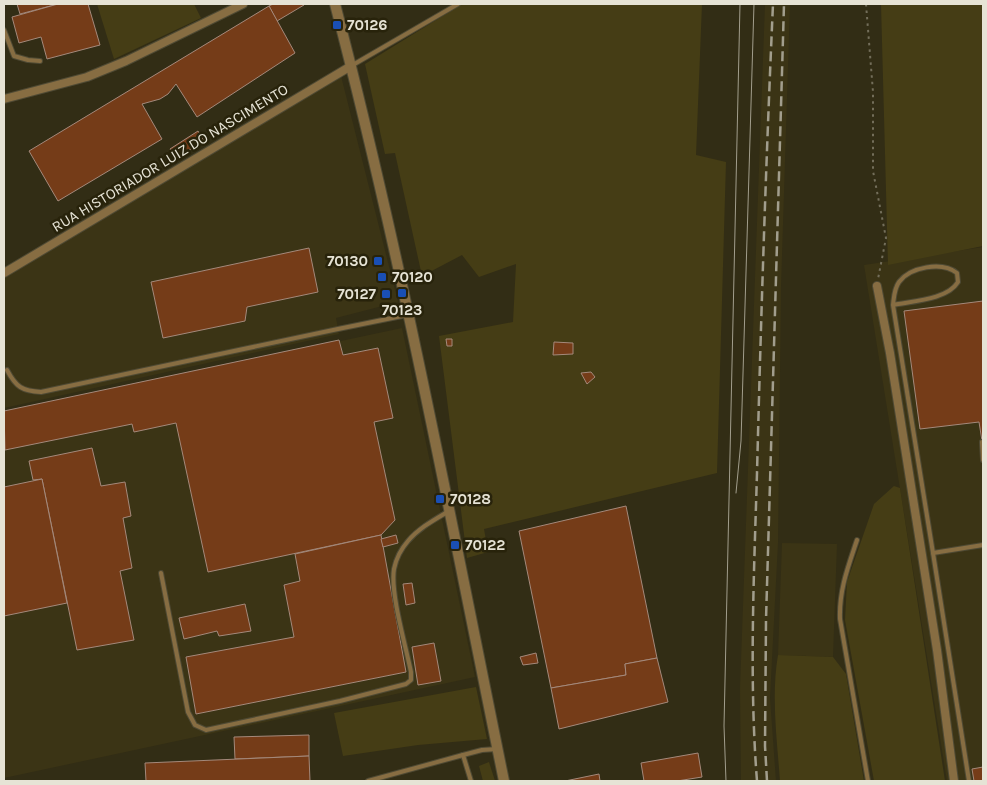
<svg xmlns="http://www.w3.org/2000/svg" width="987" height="785" font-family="Karla,sans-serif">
  <rect width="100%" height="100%" fill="#322d15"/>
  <g fill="#3b3415">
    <path d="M765,4h25l-9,283 -3,256 -8,155 6,83h-35l-1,-93z"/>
    <path d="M340,72l58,230 -62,16 3,16 -335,74v-131z"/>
    <path d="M983,247v534h-36l-83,-516z"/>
    <path d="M402,328l73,349 -471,101v-365z"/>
    <path d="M782,543l55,1 -4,113 -55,-2z"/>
  </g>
  <g fill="#453d15">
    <path d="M97,4h97l7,14 -87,41z"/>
    <path d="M462,4h240l-6,151 30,7 -9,311 -233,56 4,23 -21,6 -28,-222 74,-14 3,-58 -37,13 -17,-22 -40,21 -27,-123 -10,1 -20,-90z"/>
    <path d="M881,4h102v242l-95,19z"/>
    <path d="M894,486l6,2 45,293h-71l-29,-161 2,-38 27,-78z"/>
    <path d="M778,655l55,2 13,17 18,107h-84c-3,-41 -9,-85 -2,-126z"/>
    <path d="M476,687l11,52 -69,6 -75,11 -9,-43z"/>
    <path d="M489,762l6,19h-12l-4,-15z"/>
  </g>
  <g fill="#753c18" stroke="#a4897b">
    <path d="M17,4h41l-38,10z"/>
    <path d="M58,4h30l12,41 -53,14 -6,-22 -22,6 -7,-26z"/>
    <path d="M273,4h30l1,1 -27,16 -8,-15z"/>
    <path d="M269,6l26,47 -98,64 -21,-33 -8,10 -8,5 -18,5 20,35 -104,62 -29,-50z"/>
    <path d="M198,131l6,10 -28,17 -6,-9z"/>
    <path d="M309,248l9,44 -71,15 -2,14 -82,17 -12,-56z"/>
    <path d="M983,301v146l-4,-25 -59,7 -16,-118z"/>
    <path d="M446,339h6v7h-5z"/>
    <path d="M339,340l4,15 35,-7 15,70 -19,4 21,98 -14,15 -173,37 -32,-149 -42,9 -2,-8 -127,26 -1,-39z"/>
    <path d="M554,342l19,1v11l-20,1z"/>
    <path d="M591,372l4,5 -8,7 -6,-11z"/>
    <path d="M92,448l9,38 24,-4 6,34 -8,2 9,50 -12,3 14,69 -57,10 -35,-171 -9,1 -4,-19z"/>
    <path d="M42,479l25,124 -63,13v-129z"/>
    <path d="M626,506l31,152 -32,6 1,11 -75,13 -32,-157z"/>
    <path d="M381,535l25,137 -210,42 -10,-57 108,-20 -10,-52 16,-4 -5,-27z"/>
    <path d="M396,535l2,8 -15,4 -2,-8z"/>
    <path d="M412,583l3,20 -9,2 -3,-21z"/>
    <path d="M245,604l6,27 -32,5 -2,-5 -33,8 -5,-21z"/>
    <path d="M434,643l7,38 -23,4 -6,-38z"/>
    <path d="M536,653l2,10 -15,2 -3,-8z"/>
    <path d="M657,658l11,44 -109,27 -8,-41 75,-13 -1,-11z"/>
    <path d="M309,735v21l-74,3 -1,-22z"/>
    <path d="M698,753l4,24 -25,4h-33l-3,-18z"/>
    <path d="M309,756l1,25h-164l-1,-18z"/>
    <path d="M983,767v14h-9l-2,-12z"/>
    <path d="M599,774l1,7h-35z"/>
  </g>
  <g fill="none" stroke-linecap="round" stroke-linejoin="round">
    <g stroke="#4f4a34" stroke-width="6">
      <g id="service">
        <path d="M4,30l10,26 14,4 12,1"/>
        <path d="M351,66l107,-62"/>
        <path d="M893,305c19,-4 54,-5 65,-23l-1,-9c-15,-12 -47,-6 -58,9 -5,7 -5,15 -6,23l40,248 50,-8"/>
        <path d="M7,370c9,17 15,21 34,22l297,-63 69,-14"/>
        <path d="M982,442l1,18"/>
        <path d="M857,540c-9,27 -18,50 -17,79l28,162"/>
        <path d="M933,553l36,228"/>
        <path d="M161,573l27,139 7,13 11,5 134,-29 66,-17 5,-4v-8c-5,-25 -21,-79 -17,-103 2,-10 7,-20 14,-28 11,-13 26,-21 41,-30"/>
        <path d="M463,755l19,-5 15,-1"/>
        <path d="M368,781l95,-26 8,26"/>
      </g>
    </g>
    <g stroke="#4f4a34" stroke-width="10">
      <g id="minor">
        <path d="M4,99l83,-22 39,-16 117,-57"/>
        <path d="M4,273l347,-207"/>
        <path d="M877,286l13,67 47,297 17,131"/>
      </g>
    </g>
    <g stroke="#4f4a34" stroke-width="12">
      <path id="tertiary" d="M335,4c67,256 116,517 169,777"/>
    </g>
    <path stroke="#736e5a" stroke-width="2" stroke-dasharray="2.5 4" stroke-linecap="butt" d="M866,4l7,88v79l13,67 -8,41"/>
    <use href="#service" stroke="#876d42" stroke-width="4"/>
    <use href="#minor" stroke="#876d42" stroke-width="8"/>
    <use href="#tertiary" stroke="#876d42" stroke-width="10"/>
    <g stroke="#a29e8d" stroke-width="1">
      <path d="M736,493l5,-52 13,-437"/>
      <path d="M726,781l-2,-55 16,-722"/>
    </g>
    <g stroke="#a29e8d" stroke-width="2.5" stroke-dasharray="10 5" stroke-linecap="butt">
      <path d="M757,781c-8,-102 -3,-206 0,-308 4,-157 9,-313 16,-469"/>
      <path d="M767,781l-2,-35 1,-126 18,-616"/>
    </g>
  </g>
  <g fill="#1a4fb4" stroke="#28230b" stroke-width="2">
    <rect x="332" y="20" width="10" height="10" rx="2.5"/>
    <rect x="373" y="256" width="10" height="10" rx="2.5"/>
    <rect x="377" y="272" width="10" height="10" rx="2.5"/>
    <rect x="397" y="288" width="10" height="10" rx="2.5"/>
    <rect x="381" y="289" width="10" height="10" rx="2.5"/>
    <rect x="435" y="494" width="10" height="10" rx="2.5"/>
    <rect x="450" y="540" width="10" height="10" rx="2.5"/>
  </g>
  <g text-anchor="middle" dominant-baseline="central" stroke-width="5" stroke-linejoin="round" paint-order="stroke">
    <g font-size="15" font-weight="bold" fill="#e6e3d5" stroke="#28230b" text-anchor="start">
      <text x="347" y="25">70126</text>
      <text x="368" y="261" text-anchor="end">70130</text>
      <text x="392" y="277">70120</text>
      <text x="376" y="294" text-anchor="end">70127</text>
      <text x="402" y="310" text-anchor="middle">70123</text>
      <text x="450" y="499">70128</text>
      <text x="465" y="545">70122</text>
    </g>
    <g font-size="15" fill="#e6e3d5" stroke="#28230b">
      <text transform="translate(170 158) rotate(-31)">RUA HISTORIADOR LUIZ DO NASCIMENTO</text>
    </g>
  </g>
  <rect width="987" height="785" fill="none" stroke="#e6e3d5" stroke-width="10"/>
</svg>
